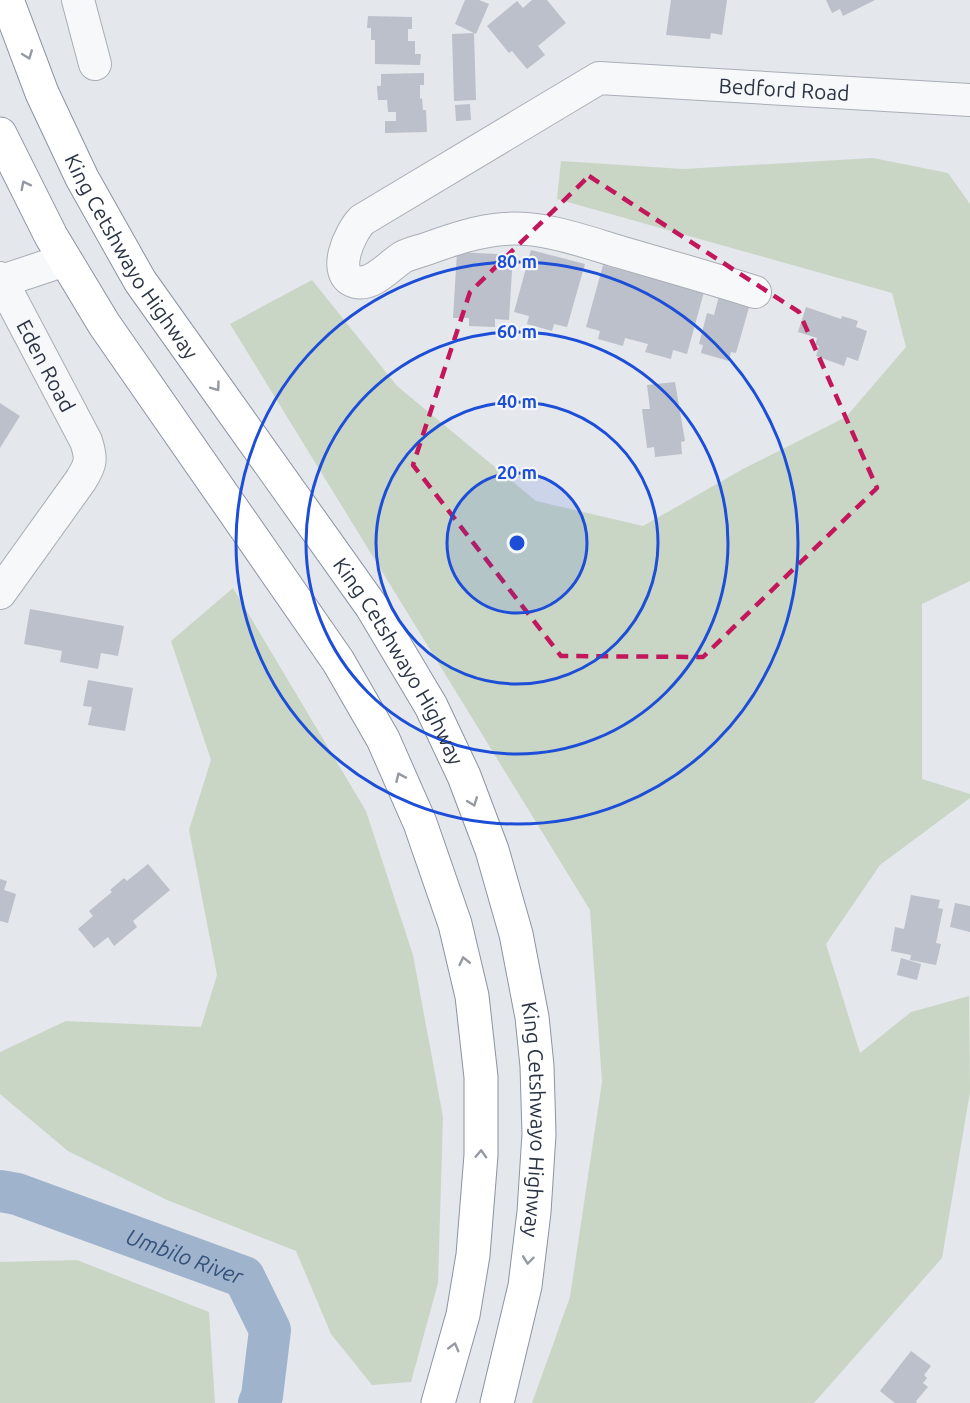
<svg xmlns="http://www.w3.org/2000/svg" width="970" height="1403" font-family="Ubuntu,sans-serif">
  <rect width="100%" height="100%" fill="#e4e7ec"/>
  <g fill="#c9d6c5">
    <path d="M873,158l75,15 22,31v377l-48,23v175l48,15v4l-90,67 -54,79 34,109 51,-41 58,-16 1,96 -28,166 -128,145h-282l38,-106 32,-215 -12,-172 -360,-586 82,-44 85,106 139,115 107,25 100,-57 103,-52 60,-70 -14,-54 -335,-94 4,-38 122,8z"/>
    <path d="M233,588l133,223 47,144 30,162 -5,166 -27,99 -39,3 -41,-51 -35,-83 -129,-51 -99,-49 -68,-57v-42l66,-31 135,6 16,-52 -28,-145 22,-70 -40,-119z"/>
    <path d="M77,1260l132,52 6,91h-215v-141z"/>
  </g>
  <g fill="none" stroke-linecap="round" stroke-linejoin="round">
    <path stroke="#9fb4cc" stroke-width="42" id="s1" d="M0,1191l17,3 227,83 26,53 -8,66 -3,7"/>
  </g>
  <g fill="#bbc0ca">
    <path d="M465,0h14l10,4 -13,30 -21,-10z"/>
    <path d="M532,0h15l19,23 -28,23 7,9 -18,14 -15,-18 -3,2 -22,-27 30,-25 6,7z"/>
    <path d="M671,0h56l-5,35 -11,-2 -1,6 -44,-4z"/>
    <path d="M826,0h49l-32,16 -3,-7 -8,4z"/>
    <path d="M368,16l44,1v12h-4v12h7v13h6l-1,11 -45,-1v-24h-4v-12h-4z"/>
    <path d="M474,33l2,67 -22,1 -2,-67z"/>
    <path d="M424,73v12h-4v14l2,-1 1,12h3l1,22 -42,1v-12h11v-9h-8l-1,-12h-9l-1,-14h4v-12z"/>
    <path d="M470,104l1,16 -15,1 -1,-16z"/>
    <path d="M531,250l54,14 -18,63 -13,-3 -2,7 -25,-7 2,-8 -15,-4z"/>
    <path d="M457,252l56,3 -4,65 -14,-1v8l-26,-1v-8h-16z"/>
    <path d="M603,265l101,27 -17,62 -14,-4 -2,9 -26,-7 3,-8 -23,-6 -2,8 -25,-7 2,-8 -14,-4z"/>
    <path d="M719,296l31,8 -14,49 -5,-1 -2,9 -28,-8 2,-8 -4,-1 8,-31 7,2z"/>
    <path d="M806,307l35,12 1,-3 16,5 -2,6 11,4 -9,30 -11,-4 -3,9 -28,-10 3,-10 -4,-1 2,-7 -19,-6z"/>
    <path d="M675,382l10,59 -4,1 1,12 -27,3 -1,-10 -7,1 -5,-39h8l-3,-24z"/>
    <path d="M0,403l20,13 -20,32z"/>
    <path d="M30,609l94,17 -6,30 -17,-3 -3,16 -38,-7 2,-11 -38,-7z"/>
    <path d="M88,680l45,8 -8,43 -37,-6 4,-18 -9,-1z"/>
    <path d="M148,864l22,26 -37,31 4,6 -23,19 -6,-9 -14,11 -16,-19 15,-13 -4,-5 23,-19 -2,-2 14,-12 3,3z"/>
    <path d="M0,879l7,2 -3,9 12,4 -8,29 -8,-2z"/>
    <path d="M911,895l29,5 -2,8 5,1 -7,34 5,1 -5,21 -26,-5 1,-5 -20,-4 4,-24 9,2z"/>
    <path d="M955,903l15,3v26l-20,-5z"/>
    <path d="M901,958l20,6 -4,16 -20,-5z"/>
    <path d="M911,1351l20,15 -7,9 3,3 -4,5 5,4 -12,14 1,2h-22l-15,-12z"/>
  </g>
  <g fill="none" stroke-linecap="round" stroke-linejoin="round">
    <g stroke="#a9aeb7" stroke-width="34">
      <g id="minor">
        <path d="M78,0l17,64"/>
        <path id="s2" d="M0,278l86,163c6,18 5,23 -5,39l-81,113"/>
        <path d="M2,281l63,-21"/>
        <path id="s3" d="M755,292c-45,-14 -90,-27 -135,-40 -37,-11 -77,-26 -116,-23 -26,2 -50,10 -75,19 -8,3 -18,5 -26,9 -13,8 -30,29 -47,25 -26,-7 -6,-50 6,-62l237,-142 371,22"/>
      </g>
    </g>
    <g stroke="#8b94a3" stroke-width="35">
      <g id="highway">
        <path id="s4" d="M7,0l35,93 40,85 58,103 232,326 59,99 33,70 28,74 24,84 16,83 5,49 2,68 -5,78 -9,74 -28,117"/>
        <path d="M0,134l51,102 53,88 234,337 45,78 37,84 35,101 17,72 9,81v78l-8,100 -10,60 -25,88"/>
      </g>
    </g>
    <use href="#minor" stroke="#f7f8fa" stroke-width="32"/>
    <use href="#highway" stroke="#fff" stroke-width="33"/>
  </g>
  <defs><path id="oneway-chevron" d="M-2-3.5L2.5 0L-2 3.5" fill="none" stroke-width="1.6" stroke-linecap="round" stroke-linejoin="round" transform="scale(1.5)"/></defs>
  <g stroke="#959aa2">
    <use href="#oneway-chevron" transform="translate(28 55) rotate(69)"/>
    <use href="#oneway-chevron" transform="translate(25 185) rotate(-117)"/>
    <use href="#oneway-chevron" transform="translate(216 387) rotate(54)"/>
    <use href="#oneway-chevron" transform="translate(400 777) rotate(-114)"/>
    <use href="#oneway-chevron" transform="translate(473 802) rotate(69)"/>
    <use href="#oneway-chevron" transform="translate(464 961) rotate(-103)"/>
    <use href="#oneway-chevron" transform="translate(481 1154) rotate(-88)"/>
    <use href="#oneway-chevron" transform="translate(528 1260) rotate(97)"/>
    <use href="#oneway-chevron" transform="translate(454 1347) rotate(-75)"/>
  </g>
  <path fill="none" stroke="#c2185b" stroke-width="4.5" stroke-dasharray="12 8" stroke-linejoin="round" d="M589,176l210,136 78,176 -174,169 -142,-1 -148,-191 57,-173z"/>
  <circle cx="517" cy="543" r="70" fill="#1d4ed8" fill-opacity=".12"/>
  <g fill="none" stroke="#1d4ed8" stroke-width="3">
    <circle cx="517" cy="543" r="70"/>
    <circle cx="517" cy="543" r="141"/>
    <circle cx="517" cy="543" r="211"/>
    <circle cx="517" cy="543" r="281"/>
  </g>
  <g text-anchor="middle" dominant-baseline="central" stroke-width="4.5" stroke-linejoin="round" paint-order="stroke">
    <g font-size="21" fill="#2b3445" stroke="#f4f6f9">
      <text stroke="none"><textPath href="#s3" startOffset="954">Bedford Road</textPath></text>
      <text stroke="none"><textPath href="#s4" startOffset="286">King Cetshwayo Highway</textPath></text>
      <text stroke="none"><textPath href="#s2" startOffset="99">Eden Road</textPath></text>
      <text stroke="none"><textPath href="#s4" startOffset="772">King Cetshwayo Highway</textPath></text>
      <text stroke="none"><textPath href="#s4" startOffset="1258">King Cetshwayo Highway</textPath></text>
    </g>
    <g font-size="22" font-style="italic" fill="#34527a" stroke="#f4f6f9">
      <text stroke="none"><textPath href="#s1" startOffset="196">Umbilo River</textPath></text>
    </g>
  </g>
  <circle cx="517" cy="543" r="9" fill="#1d4ed8" stroke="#f4f6f9" stroke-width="3"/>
  <g font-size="18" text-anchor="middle" font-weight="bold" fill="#1d4ed8" stroke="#f4f6f9" stroke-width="4.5" stroke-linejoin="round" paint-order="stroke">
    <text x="517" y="268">80 m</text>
    <text x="517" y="338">60 m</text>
    <text x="517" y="408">40 m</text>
    <text x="517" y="479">20 m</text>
  </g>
</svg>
